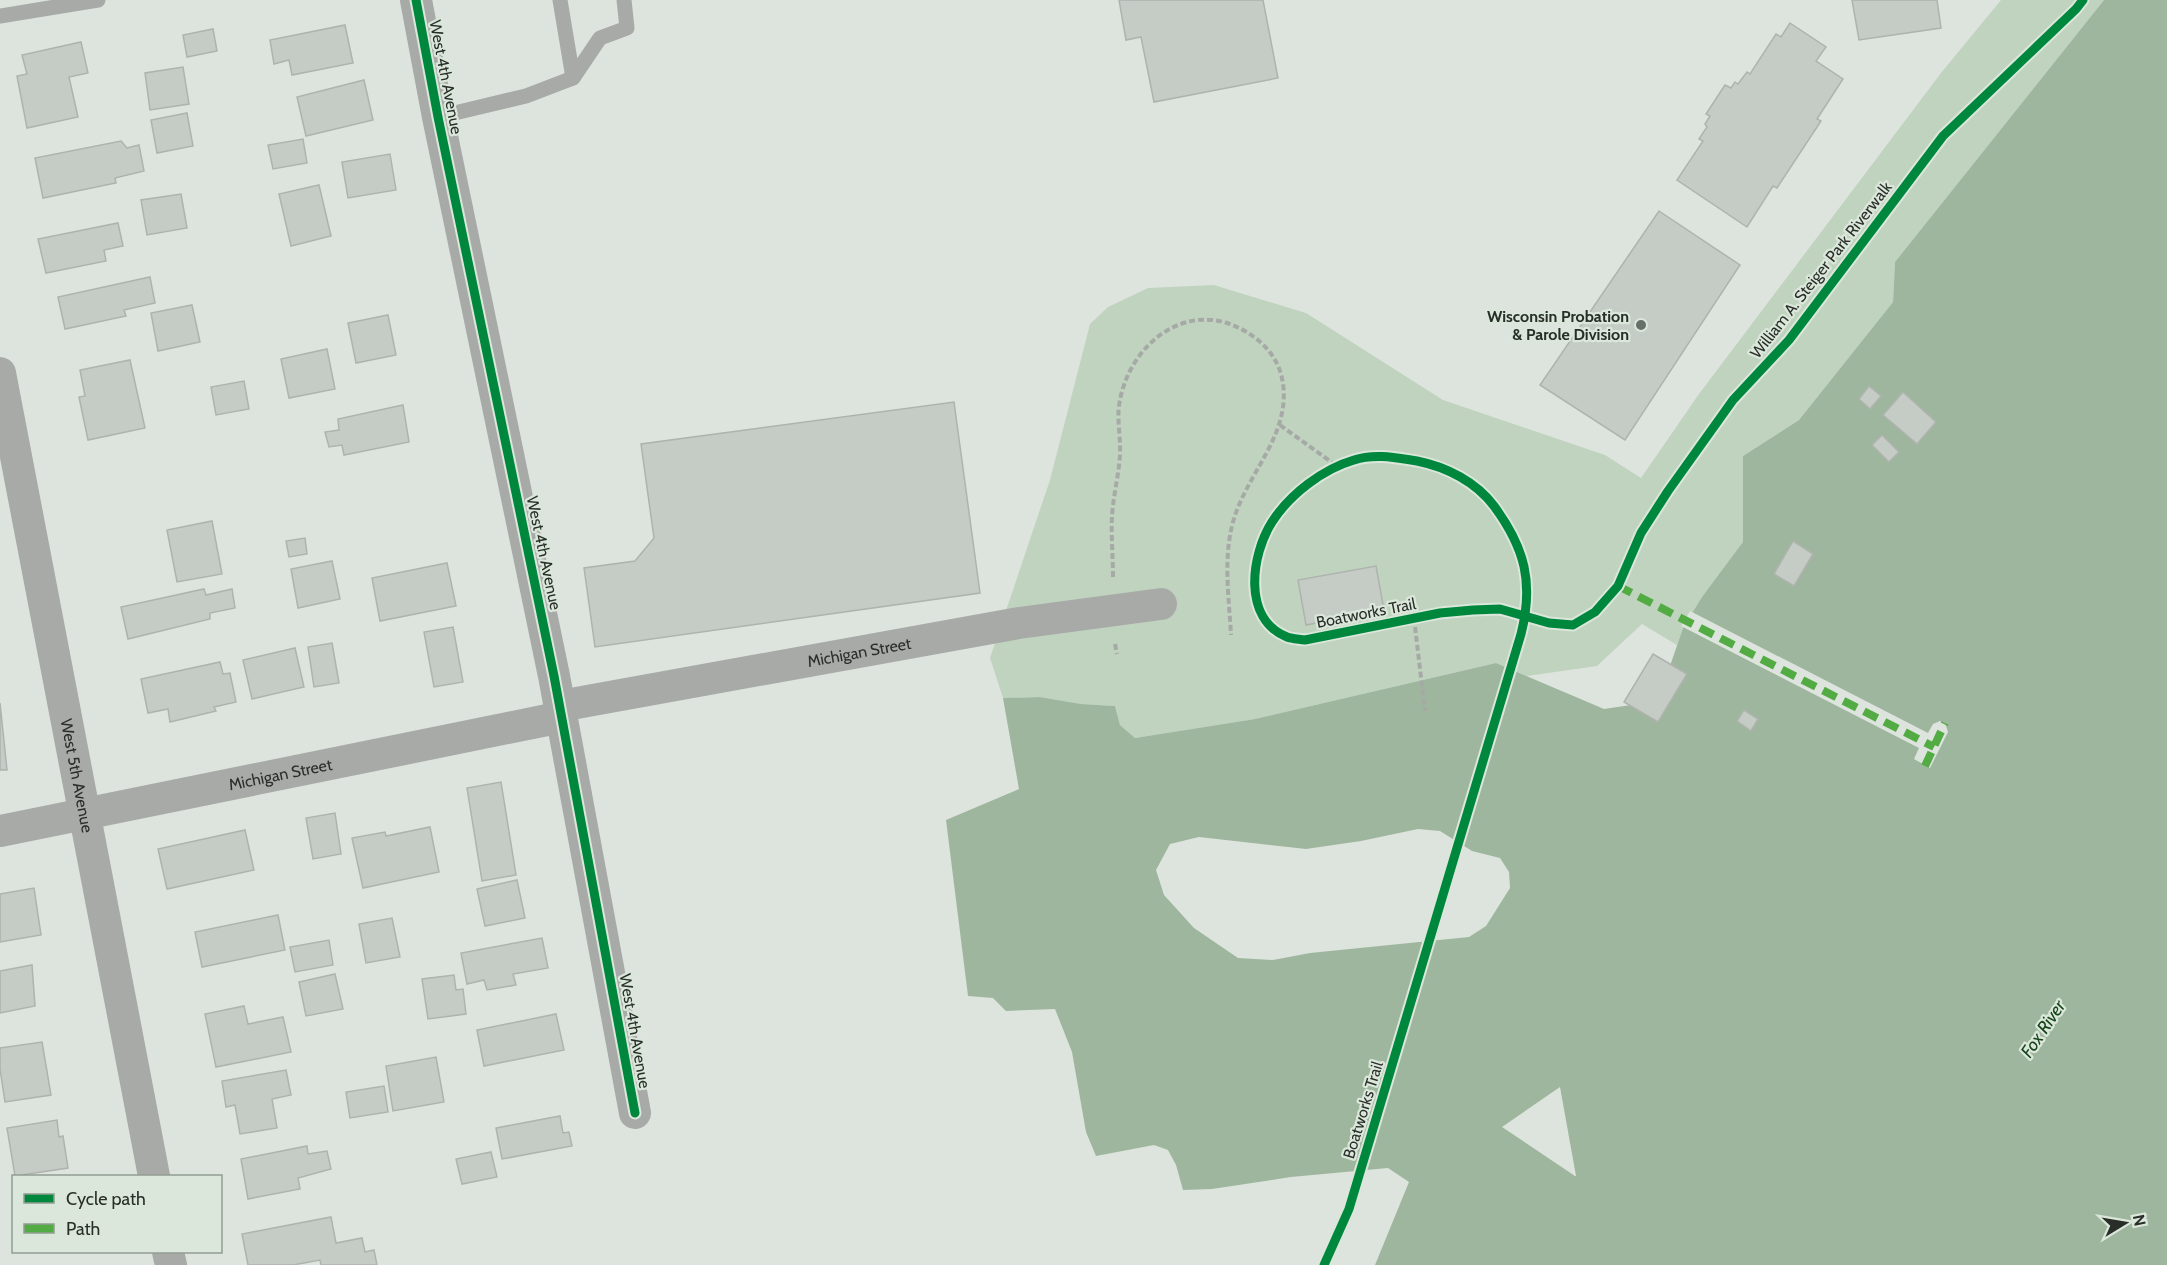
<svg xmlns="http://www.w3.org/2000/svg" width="2167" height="1265" font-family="Cabin,sans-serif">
  <rect width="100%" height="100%" fill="#dde4dd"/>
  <path fill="#c0d3bf" d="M2001,0h103l-209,262 -2,40 -94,118 -56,36 1,86 -42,55 -19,31 -6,17 -35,-21 -45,42 -70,10 -31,-13 -241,56 -120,19 -15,-13 -5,-19 -34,-2 -41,-7 -37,1 -13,-40 60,-178 40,-156 18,-17 40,-19 66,-3 92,28 137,87 162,55 36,23 58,-84 242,-321z"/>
  <path fill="#9fb69e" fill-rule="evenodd" d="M2104,0h63v1265h-792l34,-83 -21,-14 -97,9 -79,12 -29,1 -7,-25 -8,-15 -14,-5 -58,11 -10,-24 -14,-80 -17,-43 -49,2 -13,-13 -25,-2 -22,-176 73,-31 -16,-91 37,-1 41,7 34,2 5,19 15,13 120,-19 241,-56 108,46 27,-4 39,-39 13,-38 19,-31 41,-55v-86l56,-36 94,-118 2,-40zM1418,829l22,2 32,20 28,7 9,14 1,16 -24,38 -17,11 -159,16 -37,7 -35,-2 -44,-30 -30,-33 -8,-25 14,-26 29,-7 107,12 55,-8zM1560,1087l16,89h-1l-73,-49z"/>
  <path fill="#dde4dd" d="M1690,611l238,122 5,-9 7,-3 5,2 3,9 -18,36 -16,-9 5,-11 -238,-122z"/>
  <g fill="#c5cbc5" stroke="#aeb3ae" stroke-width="1.5">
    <path d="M1119,0h144l15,78 -124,24 -13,-65 -15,3z"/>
    <path d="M1852,0h85l4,28 -82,12z"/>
    <path d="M1790,23l36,24 -10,14 27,18 -26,40 4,2 -44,67 -4,-2 -26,41 -70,-47 26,-39 -4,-2 8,-12 -2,-3 5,-8 -4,-2 19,-29 6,3 4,-6 3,2 9,-12 3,2 26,-40 5,3z"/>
    <path d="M345,25l8,38 -61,12 -3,-15 -15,4 -4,-24z"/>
    <path d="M213,29l4,22 -30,6 -4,-22z"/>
    <path d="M81,42l7,31 -19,4 9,40 -51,11 -10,-52 10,-2 -5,-19z"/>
    <path d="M183,67l6,37 -39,6 -5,-37z"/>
    <path d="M364,80l9,40 -67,16 -9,-39z"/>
    <path d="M187,113l6,33 -36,7 -6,-33z"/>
    <path d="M303,139l4,24 -34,6 -5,-24z"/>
    <path d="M121,141l6,7 12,-3 5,26 -29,7 1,5 -73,15 -8,-40z"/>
    <path d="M390,154l6,36 -48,8 -6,-36z"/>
    <path d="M319,185l12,51 -40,10 -12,-52z"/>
    <path d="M181,194l6,34 -40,7 -6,-35z"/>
    <path d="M1659,211l81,54 -115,175 -85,-55z"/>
    <path d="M118,223l5,23 -19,4 2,11 -60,12 -8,-34z"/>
    <path d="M150,277l5,26 -31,7 2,6 -61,13 -7,-32z"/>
    <path d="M192,305l8,37 -42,9 -7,-38z"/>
    <path d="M388,315l8,40 -40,8 -8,-40z"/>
    <path d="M327,349l8,40 -46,9 -8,-39z"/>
    <path d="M130,360l15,68 -57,12 -9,-43 6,-1 -5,-26z"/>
    <path d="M244,381l5,28 -33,6 -5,-28z"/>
    <path d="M1869,386l12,10 -11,13 -11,-10z"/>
    <path d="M1903,392l33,30 -19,22 -34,-29z"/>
    <path d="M954,402l26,191 -385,54 -11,-79 51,-7 19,-23 -13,-94z"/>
    <path d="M403,405l6,37 -65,13 -2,-10 -13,2 -4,-15 14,-2 -1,-11z"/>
    <path d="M1882,435l17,17 -10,10 -17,-17z"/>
    <path d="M212,521l10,53 -45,8 -10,-52z"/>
    <path d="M305,538l2,16 -18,3 -3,-16z"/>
    <path d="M1793,541l20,13 -19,32 -20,-12z"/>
    <path d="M332,561l8,38 -42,9 -7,-39z"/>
    <path d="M447,563l9,43 -76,15 -8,-43z"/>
    <path d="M1376,566l8,44 -78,15 -8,-45z"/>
    <path d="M204,589l2,6 26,-6 3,19 -25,5v6l-82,20 -7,-32z"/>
    <path d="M453,627l10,55 -29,5 -10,-55z"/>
    <path d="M332,643l7,40 -25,4 -6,-40z"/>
    <path d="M295,648l9,39 -52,12 -9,-39z"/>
    <path d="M1653,654l34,20 -29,48 -34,-20z"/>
    <path d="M220,662l3,12 7,-1 6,29 -22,5 2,4 -46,11 -2,-13 -20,4 -7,-34z"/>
    <path d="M0,703l7,67h-7z"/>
    <path d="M1744,710l14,9 -7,12 -14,-10z"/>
    <path d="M501,782l15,93 -34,6 -15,-93z"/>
    <path d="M335,813l6,41 -28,5 -7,-41z"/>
    <path d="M430,827l9,45 -76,16 -11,-50 33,-6 1,4z"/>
    <path d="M245,830l9,40 -87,19 -9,-40z"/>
    <path d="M517,880l8,38 -40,8 -8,-37z"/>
    <path d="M34,888l7,47 -41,7v-48z"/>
    <path d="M278,915l7,35 -83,17 -7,-35z"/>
    <path d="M392,918l8,39 -34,6 -7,-39z"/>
    <path d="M542,938l6,30 -35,6 3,11 -29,5 -3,-10 -17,4 -6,-31z"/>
    <path d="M329,940l4,25 -38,7 -5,-25z"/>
    <path d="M32,965l3,41 -35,7v-42z"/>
    <path d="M335,974l8,35 -37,7 -7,-34z"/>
    <path d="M454,975l2,15 7,-1 3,25 -38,5 -6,-40z"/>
    <path d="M244,1006l4,18 35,-7 8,35 -75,15 -11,-53z"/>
    <path d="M556,1014l8,36 -80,16 -7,-36z"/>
    <path d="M42,1042l9,53 -46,7 -5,-33v-21z"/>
    <path d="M436,1057l8,45 -51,9 -7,-45z"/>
    <path d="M286,1070l5,25 -19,4 5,29 -37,6 -5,-29 -9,2 -4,-26z"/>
    <path d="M384,1086l4,26 -38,6 -4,-26z"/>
    <path d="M560,1116l3,17 6,-1 3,14 -70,13 -6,-31z"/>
    <path d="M57,1120l2,17 4,-1 5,32 -53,8 -8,-48z"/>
    <path d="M307,1146l1,8 19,-3 4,18 -33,9 2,11 -52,10 -7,-40z"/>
    <path d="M491,1152l6,25 -35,7 -6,-25z"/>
    <path d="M331,1217l5,26 26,-5 3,14 9,-2 3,15h-56l-1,-5 -27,5h-45l-6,-31z"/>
  </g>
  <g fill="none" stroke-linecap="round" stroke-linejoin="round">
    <g stroke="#a6aaa6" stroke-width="4" stroke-dasharray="6 3" stroke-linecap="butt">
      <path d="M1280,425l57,41"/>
      <path d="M1113,577c0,-20 -2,-40 -1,-60 1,-21 7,-42 8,-63 1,-18 -4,-36 0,-54 9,-49 55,-93 107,-77 24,8 47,26 54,51 15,57 -34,97 -48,148 -10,36 -4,76 -2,113"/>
      <path d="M1414,618l11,93"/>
      <path d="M1115,644l2,10"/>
    </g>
    <g stroke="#a8aaa8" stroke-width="15">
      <path d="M560,0l13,78"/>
      <path d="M0,16l98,-16"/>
      <path d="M438,117l88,-21 47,-18 27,-40 27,-10 -3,-28"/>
    </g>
    <g stroke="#a8aaa8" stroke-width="32">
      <path d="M416,0l22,117 116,559 81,437"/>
      <path id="s1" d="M0,373l154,803"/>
      <path id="s2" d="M560,706l459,-83 142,-19"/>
      <path id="s3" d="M0,831l562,-114"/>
      <path d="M168,1252l3,13"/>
    </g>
    <g stroke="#53ab44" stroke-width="8" stroke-dasharray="15 8" stroke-linecap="butt">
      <path d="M1618,586l316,161"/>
      <path d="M1925,766l20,-43"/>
    </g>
    <g stroke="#dae7da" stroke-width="13">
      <g id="cycleway">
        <path d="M416,0l22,117 116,559 81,437"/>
        <path d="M1324,1265l25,-56 172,-575c13,-51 4,-86 -27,-128 -18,-24 -47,-39 -77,-45 -20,-3 -42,-8 -63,-1 -31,9 -64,34 -82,62 -21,33 -30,97 15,115 5,2 13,2 18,3l135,-27 33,-3 27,-1 49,14 24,2 22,-13 23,-26 23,-53 27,-42 65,-91 56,-60 154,-204 133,-127 7,-9"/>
      </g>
    </g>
    <use href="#cycleway" stroke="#00873e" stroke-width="9"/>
  </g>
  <circle fill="#686e68" stroke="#dae7da" stroke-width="2" cx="1641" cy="325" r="6"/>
  <g text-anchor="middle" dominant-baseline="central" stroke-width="4.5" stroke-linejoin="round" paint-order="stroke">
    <g font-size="16" fill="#292e29" stroke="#dae7da">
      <text transform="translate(446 77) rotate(79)">West 4th Avenue</text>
      <text transform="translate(1821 270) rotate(-52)">William A. Steiger Park Riverwalk</text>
      <text transform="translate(544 553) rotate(78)">West 4th Avenue</text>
      <text transform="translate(1366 613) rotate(-11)">Boatworks Trail</text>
      <text stroke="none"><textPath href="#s2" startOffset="304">Michigan Street</textPath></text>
      <text stroke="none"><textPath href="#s3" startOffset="286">Michigan Street</textPath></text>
      <text stroke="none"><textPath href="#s1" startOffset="410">West 5th Avenue</textPath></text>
      <text transform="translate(635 1031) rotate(80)">West 4th Avenue</text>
      <text transform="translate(1363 1110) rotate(-73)">Boatworks Trail</text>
    </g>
    <g font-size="16" font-weight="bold" fill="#292e29" stroke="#dae7da" text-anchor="end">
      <text x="1629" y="316">Wisconsin Probation<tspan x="1629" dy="18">&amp; Parole Division</tspan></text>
    </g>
    <g font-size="18" font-style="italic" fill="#154418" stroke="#dae7da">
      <text transform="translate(2043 1029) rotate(-56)">Fox River</text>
    </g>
  </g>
  <rect x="12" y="1175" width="210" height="78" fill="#dae7da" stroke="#939d93" stroke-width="1.5"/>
  <rect x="24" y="1194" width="30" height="9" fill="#00873e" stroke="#939d93" stroke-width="1.5"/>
  <text x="66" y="1205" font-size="18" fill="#292e29">Cycle path</text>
  <rect x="24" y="1224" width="30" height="9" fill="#53ab44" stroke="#939d93" stroke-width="1.5"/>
  <text x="66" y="1235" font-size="18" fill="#292e29">Path</text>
  <g transform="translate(2125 1223) rotate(79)" stroke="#dae7da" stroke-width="4.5" paint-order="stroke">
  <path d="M0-4.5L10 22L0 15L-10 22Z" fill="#292e29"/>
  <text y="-9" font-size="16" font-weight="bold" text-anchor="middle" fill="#292e29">N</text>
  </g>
</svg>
